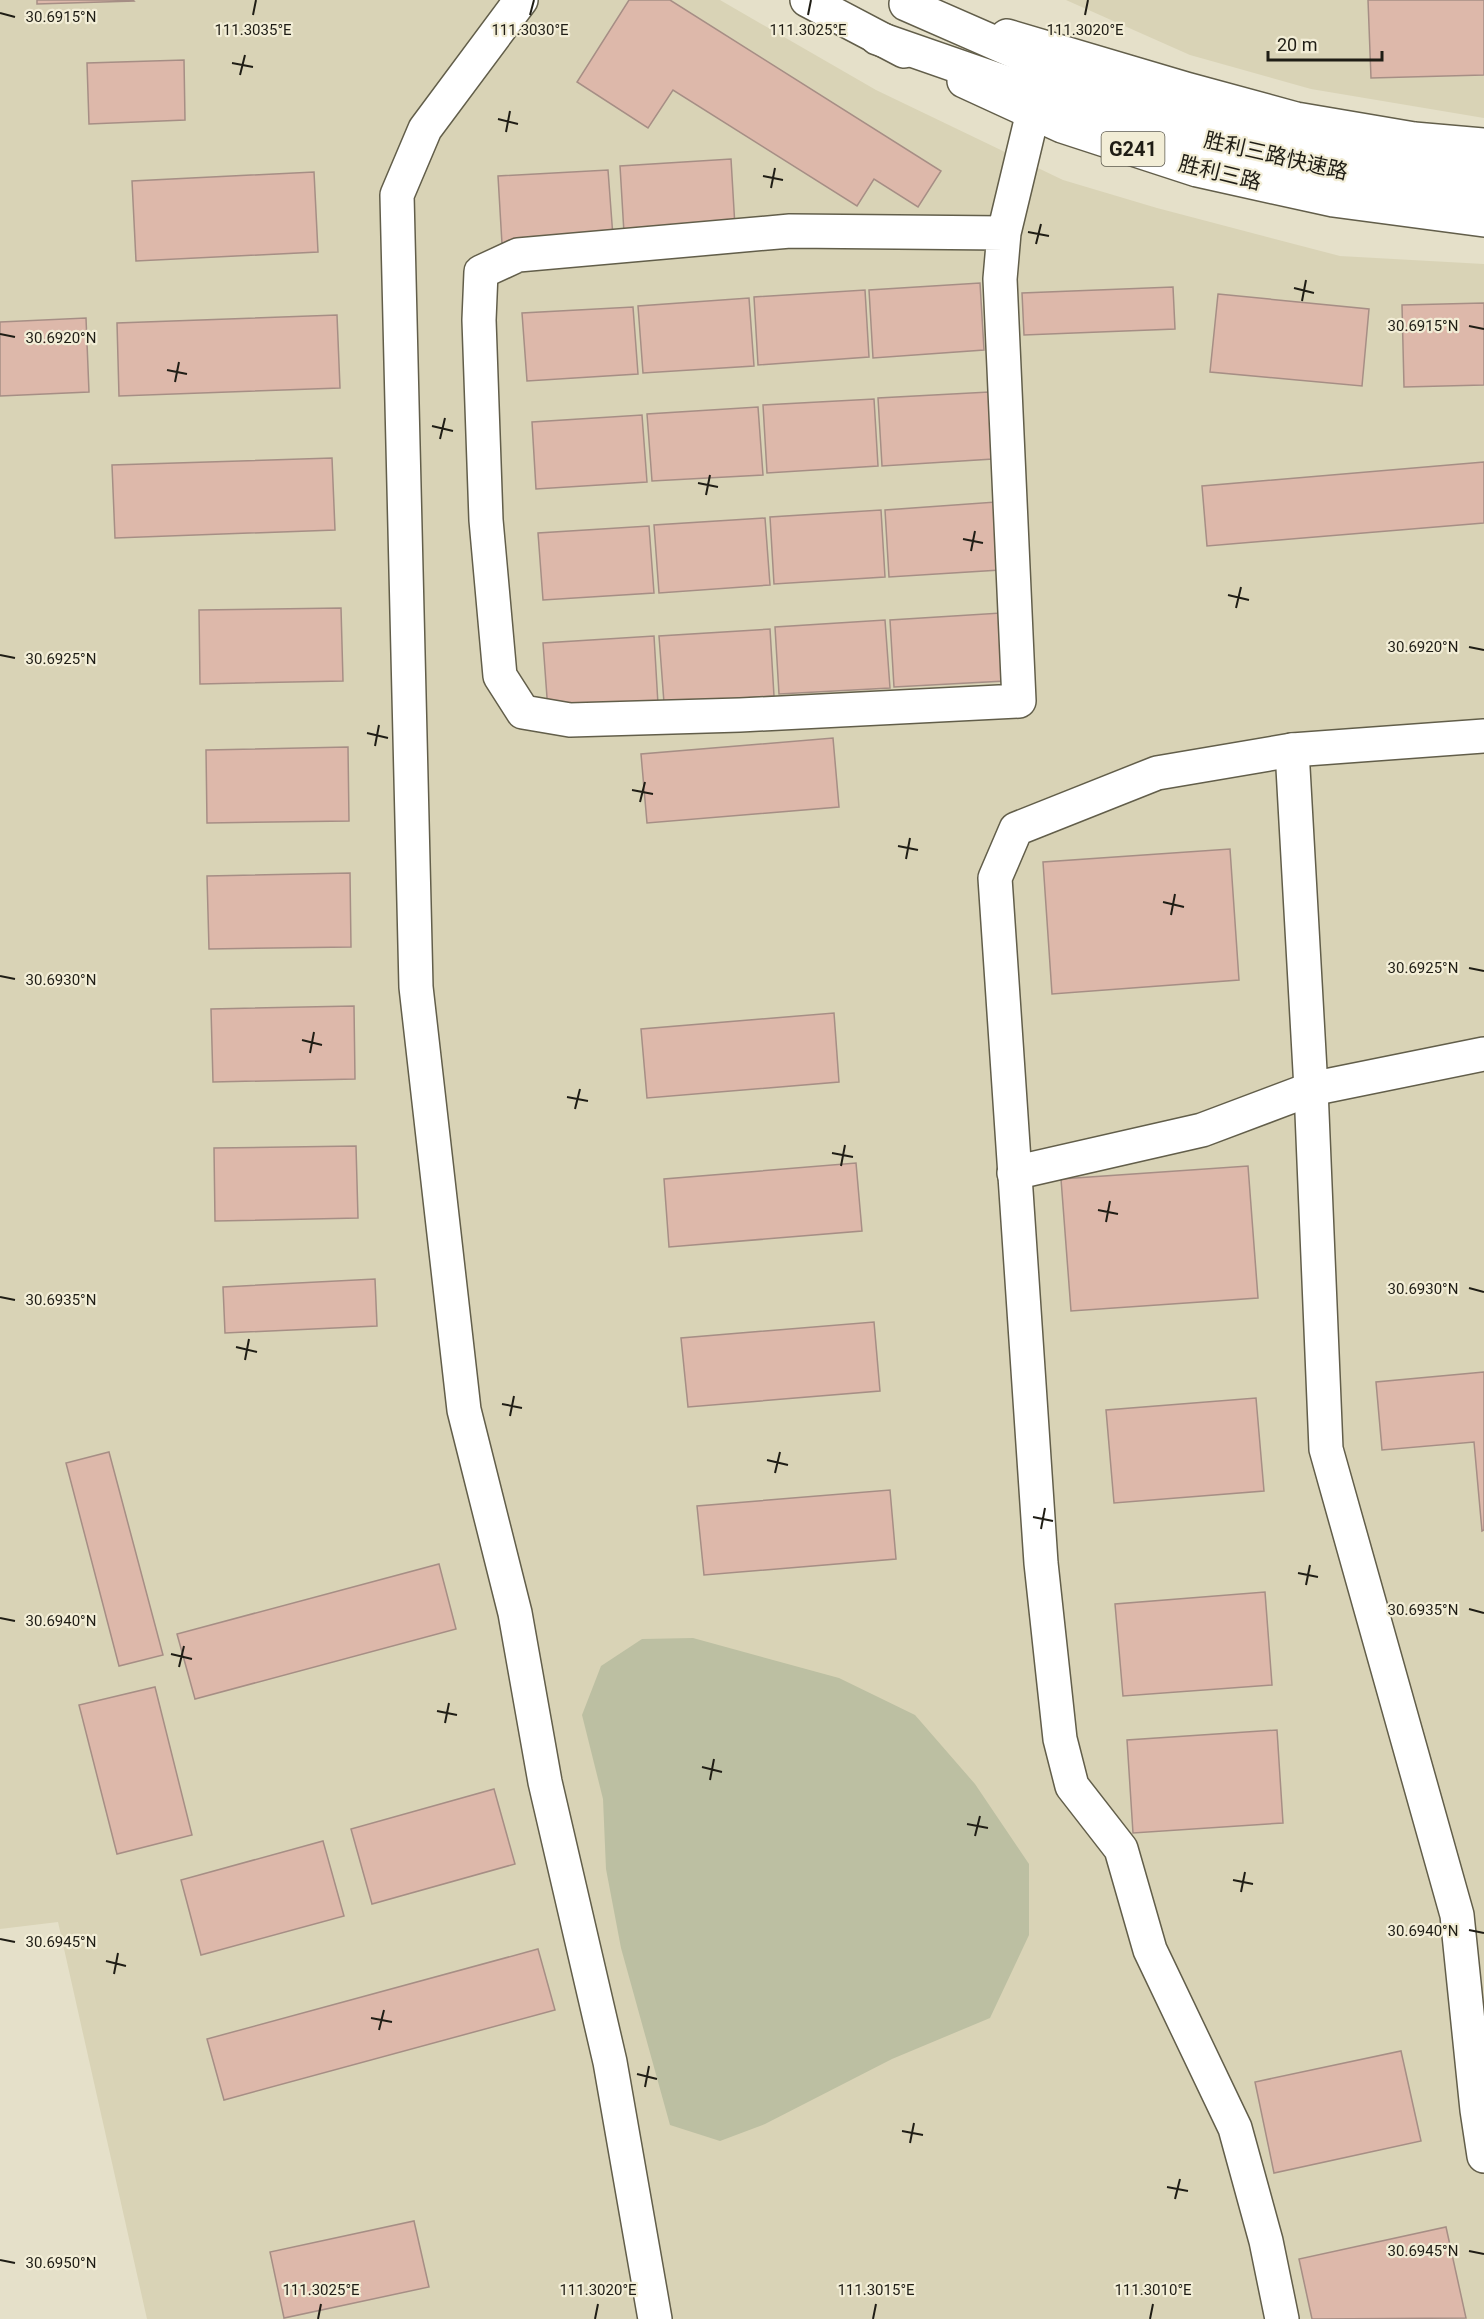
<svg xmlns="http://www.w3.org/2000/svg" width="1484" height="2319" font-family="Roboto,'Noto Sans SC',sans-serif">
  <rect width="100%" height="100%" fill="#e5e0c9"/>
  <g fill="#d9d3b6">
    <path d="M0,0h720l156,90 187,90 94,28 183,48 144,8v2055h-1337l-89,-397 -58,7z"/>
    <path d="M1066,0h418v118l-173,-29 -121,-34z"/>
  </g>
  <path fill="#bcbfa2" d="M693,1638l146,40 76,37 60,69 54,80v71l-39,83 -98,41 -127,65 -45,17 -50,-16 -49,-177 -15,-79 -3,-70 -21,-84 19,-49 41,-27z"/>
  <g fill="#ddb8aa" stroke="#a68e85" stroke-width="1.5">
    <path d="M37,0h96l1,1 -97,3z"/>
    <path d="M629,0h41l271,171 -23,36 -44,-28 -17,27 -184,-116 -25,38 -71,-46z"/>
    <path d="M1368,0h116v75l-113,3z"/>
    <path d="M184,60l1,60 -96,4 -2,-61z"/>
    <path d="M731,159l4,68 -111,6 -4,-67z"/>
    <path d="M608,170l5,67 -111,7 -4,-68z"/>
    <path d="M314,172l4,80 -182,9 -4,-80z"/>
    <path d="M980,283l4,67 -111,8 -4,-68z"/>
    <path d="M1173,287l2,42 -151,6 -2,-42z"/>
    <path d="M865,290l4,67 -111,8 -4,-68z"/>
    <path d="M1218,294l151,15 -7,77 -152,-14z"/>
    <path d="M749,298l5,68 -111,7 -5,-67z"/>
    <path d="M1484,303v82l-80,2 -2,-82z"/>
    <path d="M633,307l5,67 -111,7 -5,-68z"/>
    <path d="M337,315l3,73 -221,8 -2,-73z"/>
    <path d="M86,318l3,74 -89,4v-74z"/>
    <path d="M989,392l4,67 -111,7 -4,-68z"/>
    <path d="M874,399l4,67 -111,7 -4,-68z"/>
    <path d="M758,407l5,68 -111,6 -5,-67z"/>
    <path d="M642,415l5,67 -111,7 -4,-67z"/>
    <path d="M332,458l3,72 -220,8 -3,-73z"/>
    <path d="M1484,462v61l-277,23 -5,-60z"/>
    <path d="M996,502l4,68 -111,7 -4,-67z"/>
    <path d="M881,510l4,67 -111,7 -4,-67z"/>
    <path d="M765,518l5,67 -111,8 -5,-68z"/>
    <path d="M649,526l5,67 -111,7 -5,-67z"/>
    <path d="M341,608l2,73 -143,3 -1,-74z"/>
    <path d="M1001,613l4,68 -111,6 -4,-67z"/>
    <path d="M885,620l5,68 -111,6 -4,-67z"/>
    <path d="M770,629l4,67 -110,7 -5,-67z"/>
    <path d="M654,636l4,68 -110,7 -5,-68z"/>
    <path d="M833,738l6,69 -192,16 -6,-69z"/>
    <path d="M348,747l1,74 -142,2 -1,-73z"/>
    <path d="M1230,849l9,131 -187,14 -9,-132z"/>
    <path d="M350,873l1,74 -142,2 -2,-73z"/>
    <path d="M354,1006l1,73 -142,3 -2,-73z"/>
    <path d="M834,1013l5,69 -192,16 -6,-69z"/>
    <path d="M356,1146l2,72 -143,3 -1,-73z"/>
    <path d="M856,1163l6,68 -193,16 -5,-68z"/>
    <path d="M1248,1166l10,132 -187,13 -10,-132z"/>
    <path d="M375,1279l2,47 -152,7 -2,-46z"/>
    <path d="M874,1322l6,69 -192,16 -7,-69z"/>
    <path d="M1484,1372v158l-2,1 -8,-89 -92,8 -6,-68z"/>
    <path d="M1256,1398l8,93 -150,12 -8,-93z"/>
    <path d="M109,1452l54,203 -44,11 -53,-203z"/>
    <path d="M890,1490l6,69 -192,16 -7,-69z"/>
    <path d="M439,1564l17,65 -261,70 -18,-65z"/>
    <path d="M1265,1592l7,93 -149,11 -8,-92z"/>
    <path d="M155,1687l37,148 -75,19 -38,-149z"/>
    <path d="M1277,1730l6,93 -150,10 -6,-93z"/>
    <path d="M494,1789l21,75 -143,40 -21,-75z"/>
    <path d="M323,1841l21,75 -143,39 -20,-75z"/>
    <path d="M538,1949l17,61 -331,90 -17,-61z"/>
    <path d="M1401,2051l20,90 -147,32 -19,-91z"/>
    <path d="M414,2221l15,66 -145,31 -14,-66z"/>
    <path d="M1446,2227l20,91 -154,1 -13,-60z"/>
  </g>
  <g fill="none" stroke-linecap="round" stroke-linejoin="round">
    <g stroke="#625e4a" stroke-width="36">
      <g id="minor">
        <path d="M521,0l-96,129 -28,66 19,792 48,423 51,203 30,169 65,280 45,257"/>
        <path d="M1004,233l-214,-2 -272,24 -37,17 -2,48 7,200 14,156 23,36 47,8 170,-5 279,-14 -19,-422 4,-46 29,-121"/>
        <path d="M1292,750l19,339 15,360 131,466 20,195 7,46"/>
        <path d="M1014,1173l188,-43 109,-41 173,-35"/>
        <path d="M1282,2319l-16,-78 -31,-113 -85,-178 -29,-101 -49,-63 -12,-47 -19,-176 -46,-685 21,-49 141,-56 135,-23 192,-14"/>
      </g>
    </g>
    <g stroke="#625e4a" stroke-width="36">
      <g id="major">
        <path d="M807,0l97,51"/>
        <path d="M1007,36l179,53 110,30 118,20 70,6"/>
        <path d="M964,81l98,45 135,44 136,30 151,20"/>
      </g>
    </g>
    <g stroke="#625e4a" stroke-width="36">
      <g id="highway">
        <path d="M906,4l174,76 220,60 112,20 72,7"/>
        <path d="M877,38l193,67 228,58 112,21 74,7"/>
      </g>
    </g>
    <use href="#minor" stroke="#fff" stroke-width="33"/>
    <use href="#major" stroke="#fff" stroke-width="33"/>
    <use href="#highway" stroke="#fff" stroke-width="33"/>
  </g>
  <path fill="none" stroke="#1f1d15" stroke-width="2" d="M0,13l15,4M253,15l3,-15M530,15l4,-15M808,15l3,-15M1085,15l3,-15M232,63l21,4M240,75l5,-20M498,119l20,5M506,132l4,-21M763,176l20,4M771,188l4,-20M1028,232l21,4M1036,244l5,-20M1294,288l20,5M1302,301l4,-21M1469,326l15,3M0,334l15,3M167,370l20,4M175,382l4,-20M432,426l21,5M440,439l5,-21M698,483l20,4M706,495l4,-20M963,539l20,4M971,551l4,-20M1228,595l21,5M1236,608l5,-21M1469,647l15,3M0,655l15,3M367,733l21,5M375,746l4,-21M632,790l21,4M640,802l5,-20M898,846l20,4M906,859l4,-21M1163,902l21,5M1171,915l4,-21M1469,968l15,3M0,976l15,3M302,1040l20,5M310,1053l4,-21M567,1097l21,4M575,1109l5,-20M832,1153l21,4M841,1166l4,-21M1098,1210l20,4M1106,1222l4,-21M1469,1288l15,4M0,1297l15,3M236,1347l21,5M245,1360l4,-21M502,1404l20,4M510,1416l4,-20M767,1460l21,5M775,1473l5,-21M1033,1517l20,4M1041,1529l4,-21M1298,1573l20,4M1306,1585l4,-20M1469,1609l15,4M0,1618l15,3M171,1654l21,5M179,1667l5,-21M437,1711l20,4M445,1723l4,-20M702,1767l20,5M710,1780l4,-21M967,1824l21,4M975,1836l5,-20M1233,1880l20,4M1241,1892l4,-20M1469,1930l15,3M0,1939l15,3M106,1961l20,5M114,1974l4,-21M371,2018l21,4M379,2030l5,-20M637,2074l20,5M645,2087l4,-21M902,2131l21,4M910,2143l4,-20M1167,2187l21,4M1175,2199l5,-20M1469,2251l15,3M0,2260l15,3M318,2319l3,-15M595,2319l3,-15M873,2319l3,-15M1150,2319l3,-15"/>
  <g text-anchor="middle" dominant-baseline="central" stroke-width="4.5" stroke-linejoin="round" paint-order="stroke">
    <rect fill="#f2edd6" stroke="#5e5b4f" stroke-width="1.5" x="1101.5" y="132" width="63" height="34" rx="4.5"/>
    <g font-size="20" font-weight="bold" fill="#1f1d15">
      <text x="1133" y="149">G241</text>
    </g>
    <g font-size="21" fill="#1f1d15" stroke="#f2edd6">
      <text transform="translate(1276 156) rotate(13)">胜利三路快速路</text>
      <text transform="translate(1220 173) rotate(14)">胜利三路</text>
    </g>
  </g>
  <g font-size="15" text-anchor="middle" fill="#1f1d15" stroke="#f2edd6" stroke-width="4.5" stroke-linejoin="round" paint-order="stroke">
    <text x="61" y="22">30.6915°N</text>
    <text x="253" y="35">111.3035°E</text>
    <text x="530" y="35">111.3030°E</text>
    <text x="808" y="35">111.3025°E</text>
    <text x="1085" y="35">111.3020°E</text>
    <text x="1423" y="331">30.6915°N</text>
    <text x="61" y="343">30.6920°N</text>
    <text x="1423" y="652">30.6920°N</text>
    <text x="61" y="664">30.6925°N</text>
    <text x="1423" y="973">30.6925°N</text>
    <text x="61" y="985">30.6930°N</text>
    <text x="1423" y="1294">30.6930°N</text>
    <text x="61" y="1305">30.6935°N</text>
    <text x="1423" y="1615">30.6935°N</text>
    <text x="61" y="1626">30.6940°N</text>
    <text x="1423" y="1936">30.6940°N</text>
    <text x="61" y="1947">30.6945°N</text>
    <text x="1423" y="2256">30.6945°N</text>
    <text x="61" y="2268">30.6950°N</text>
    <text x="321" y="2295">111.3025°E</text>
    <text x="598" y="2295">111.3020°E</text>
    <text x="876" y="2295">111.3015°E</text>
    <text x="1153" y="2295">111.3010°E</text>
  </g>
  <path d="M1268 51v9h114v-9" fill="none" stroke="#1f1d15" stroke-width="3"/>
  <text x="1277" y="51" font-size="18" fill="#1f1d15" stroke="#f2edd6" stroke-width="4.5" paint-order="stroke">20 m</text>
</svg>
